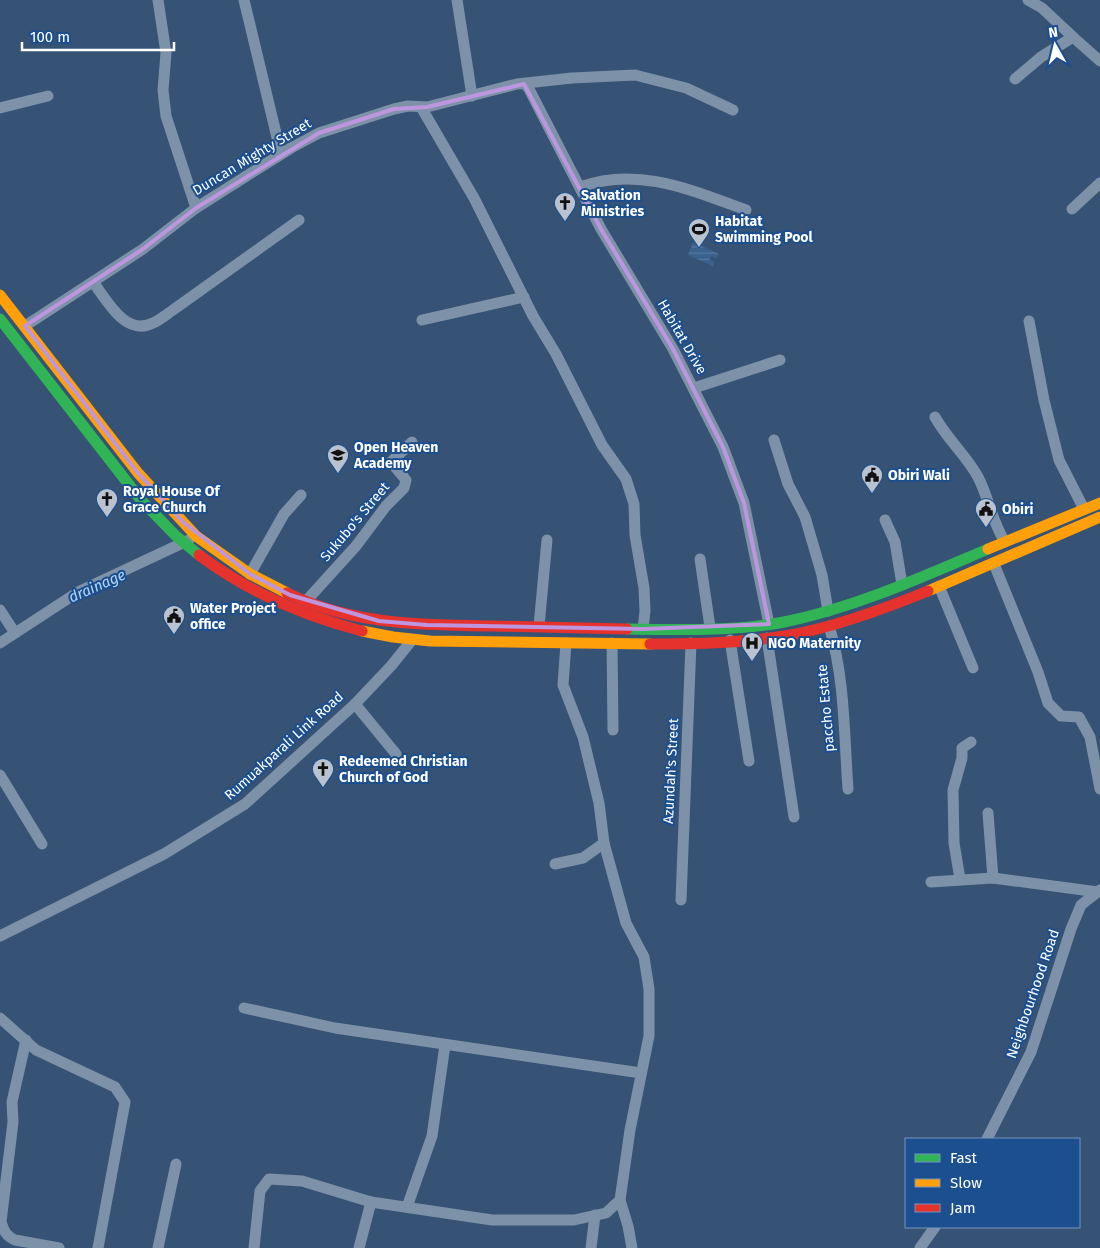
<svg xmlns="http://www.w3.org/2000/svg" width="1100" height="1248" font-family="'Fira Sans',sans-serif">
  <defs>
    <pattern id="water-rules" width="6" height="5" patternUnits="userSpaceOnUse" patternTransform="scale(1.25)"><rect width="6" height="5" fill="#3b618d"/><path d="M0 2.5h6" fill="none" stroke="#58799e"/></pattern>
  </defs>
  <rect width="100%" height="100%" fill="#365274"/>
  <path fill="url(#water-rules)" d="M693,242l26,12 -3,4 -5,-2 -1,4 4,2 -1,4 -25,-11z"/>
  <g fill="none" stroke-linecap="round" stroke-linejoin="round">
    <g stroke="#7d92a8" stroke-width="11">
      <path d="M158,0l8,53 -3,37 3,26 30,92"/>
      <path d="M244,0l37,154"/>
      <path d="M457,0l15,96"/>
      <path d="M1073,37l27,24"/>
      <path d="M1015,79l26,-22 32,-20 -31,-29 -14,-8"/>
      <path d="M524,84l4,3 73,142 72,120 50,98 21,56 25,121"/>
      <path d="M421,107l53,91 59,118 23,38 46,91 24,34 8,25 1,31 9,53 1,23 -2,18"/>
      <path d="M0,108l48,-12"/>
      <path d="M580,187c58,-21 111,3 166,23"/>
      <path d="M1072,209l28,-26"/>
      <path d="M93,282c14,18 32,55 60,41 7,-3 14,-9 20,-13l126,-90"/>
      <path d="M422,320l102,-23"/>
      <path d="M1029,321l15,79 15,60 25,49"/>
      <path d="M25,326l118,-77 53,-41 95,-60 28,-15 75,-24 14,-3 19,1 90,-23 55,-6 63,-3 51,13 47,22"/>
      <path d="M694,388l86,-28"/>
      <path d="M935,417c12,22 31,38 43,60 11,21 14,45 27,65"/>
      <path d="M774,440l14,44 17,33 17,58 6,36"/>
      <path d="M885,520l10,22 7,42"/>
      <path d="M700,559l10,68"/>
      <path d="M994,564l44,108 10,31 13,13 18,1 11,20 10,52"/>
      <path d="M250,574l34,-60 17,-19"/>
      <path d="M939,586l34,82"/>
      <path d="M307,600l49,-54 30,-40 18,-18 2,-8 -15,-18 21,-20"/>
      <path d="M0,610l15,23"/>
      <path d="M539,626l8,-86"/>
      <path d="M829,626c16,51 15,109 19,163"/>
      <path d="M767,638l27,179"/>
      <path d="M730,640l19,121"/>
      <path d="M0,643l78,-51 111,-52"/>
      <path d="M612,643l1,87"/>
      <path d="M355,704l41,50"/>
      <path d="M0,775l42,69"/>
      <path d="M988,813l5,65"/>
      <path d="M555,864l28,-6 21,-15 -5,-40 -16,-66 -20,-52 3,-42"/>
      <path d="M960,879l-6,-36 -1,-53 9,-32v-10l9,-6"/>
      <path d="M931,882l62,-4 105,14"/>
      <path d="M681,900l10,-257"/>
      <path d="M0,936l164,-82 81,-50 110,-100 36,-38 21,-26"/>
      <path d="M244,1008l91,20 306,45"/>
      <path d="M0,1018l36,32 79,37 10,15 -27,146"/>
      <path d="M26,1040l-14,62 1,20 -12,100c3,9 5,14 14,18l44,8"/>
      <path d="M987,1139l44,-87 40,-123 10,-24 19,-15"/>
      <path d="M620,1200l8,26 4,22"/>
      <path d="M407,1207l25,-71 13,-91"/>
      <path d="M158,1248l18,-84"/>
      <path d="M254,1248l6,-57 9,-12 33,2 69,21 121,18h82l32,-7 14,-13 10,-70 19,-94v-47l-5,-32 -18,-34 -22,-80"/>
      <path d="M359,1248l12,-46"/>
      <path d="M591,1248l4,-33"/>
      <path d="M920,1248l15,-21"/>
    </g>
    <g stroke="#30b455" stroke-width="11">
      <path d="M0,319l141,181 35,36 23,19"/>
      <path d="M627,629c48,1 111,2 157,-7 70,-14 138,-45 204,-73"/>
    </g>
    <g stroke="#ff9f0a" stroke-width="11">
      <path d="M0,295l138,178 58,63 54,38 37,19"/>
      <path d="M988,549l112,-46"/>
      <path d="M928,591l172,-74"/>
      <path d="M362,631l31,6 37,4 220,3"/>
    </g>
    <g stroke="#e5322d" stroke-width="11">
      <path d="M199,555c48,36 105,61 163,76"/>
      <path d="M287,593c64,32 137,32 206,33 45,1 90,2 134,3"/>
      <path d="M650,644c47,0 94,-1 141,-9 47,-9 93,-26 137,-44"/>
    </g>
  </g>
  <path fill="none" stroke="#bd96df" stroke-width="4" stroke-linejoin="round" d="M524,84l77,145 72,120 50,98 21,56 25,121 -126,5 -216,-4 -48,-4 -89,-26 -40,-21 -67,-52 -45,-49 -113,-147 118,-77 53,-41 123,-75 75,-24 33,-2z"/>
  <defs>
    <g id="church-pin" transform="scale(1.125)"><path d="M0 17L-7.5 6A9.5 9.5 0 1 1 7.5 6Z" fill="#b9c2ce" stroke="#1b4f8f"/><path d="M-1.2-6h2.4v3.5h3.3v2.4h-3.3V6h-2.4V-.1h-3.3v-2.4h3.3Z" fill="#111"/></g>
    <g id="stadium-pin" transform="scale(1.125)"><path d="M0 17L-7.5 6A9.5 9.5 0 1 1 7.5 6Z" fill="#b9c2ce" stroke="#1b4f8f"/><path d="M0-5a6.5 5 0 1 0 0 10a6.5 5 0 1 0 0-10ZM-3.5-1.8h7v3.6h-7Z" fill="#111"/></g>
    <g id="school-pin" transform="scale(1.125)"><path d="M0 17L-7.5 6A9.5 9.5 0 1 1 7.5 6Z" fill="#b9c2ce" stroke="#1b4f8f"/><path d="M0-5L7-2L0 1L-7-2ZM-4 1L0 2.5L4 1V4Q0 6-4 4Z" fill="#111"/></g>
    <g id="civic-pin" transform="scale(1.125)"><path d="M0 17L-7.5 6A9.5 9.5 0 1 1 7.5 6Z" fill="#b9c2ce" stroke="#1b4f8f"/><path d="M-.6-6.5H3V-4.5H.6V-3L4-1V1h2V6H-6V1h2V-1L-.6-3ZM-1.2 2.5V6h2.4V2.5Z" fill="#111"/></g>
    <g id="hospital-pin" transform="scale(1.125)"><path d="M0 17L-7.5 6A9.5 9.5 0 1 1 7.5 6Z" fill="#b9c2ce" stroke="#1b4f8f"/><path d="M-5-5h3v3.5h4V-5h3V5h-3V1.5h-4V5h-3Z" fill="#111"/></g>
  </defs>
  <g fill-rule="evenodd">
    <use href="#church-pin" x="565" y="203"/>
    <use href="#stadium-pin" x="699" y="229"/>
    <use href="#school-pin" x="338" y="455"/>
    <use href="#civic-pin" x="872" y="475"/>
    <use href="#church-pin" x="107" y="499"/>
    <use href="#civic-pin" x="986" y="509"/>
    <use href="#civic-pin" x="174" y="616"/>
    <use href="#hospital-pin" x="752" y="643"/>
    <use href="#church-pin" x="323" y="769"/>
  </g>
  <g text-anchor="middle" dominant-baseline="central" stroke-width="4" stroke-linejoin="round" paint-order="stroke">
    <g font-size="14" fill="#fff" stroke="#1b4f8f">
      <text transform="translate(252 157) rotate(-31)">Duncan Mighty Street</text>
      <text transform="translate(682 337) rotate(60)">Habitat Drive</text>
      <text transform="translate(355 522) rotate(-50)">Sukubo's Street</text>
      <text transform="translate(826 708) rotate(-95)">paccho Estate</text>
      <text transform="translate(284 746) rotate(-42)">Rumuakparali Link Road</text>
      <text transform="translate(671 771) rotate(-87)">Azundah's Street</text>
      <text transform="translate(1033 994) rotate(-71)">Neighbourhood Road</text>
    </g>
    <g font-size="14" font-weight="bold" fill="#fff" stroke="#1b4f8f" text-anchor="start">
      <text x="581" y="195">Salvation<tspan x="581" dy="16">Ministries</tspan></text>
      <text x="715" y="221">Habitat<tspan x="715" dy="16">Swimming Pool</tspan></text>
      <text x="354" y="447">Open Heaven<tspan x="354" dy="16">Academy</tspan></text>
      <text x="888" y="475">Obiri Wali</text>
      <text x="123" y="491">Royal House Of<tspan x="123" dy="16">Grace Church</tspan></text>
      <text x="1002" y="509">Obiri</text>
      <text x="190" y="608">Water Project<tspan x="190" dy="16">office</tspan></text>
      <text x="768" y="643">NGO Maternity</text>
      <text x="339" y="761">Redeemed Christian<tspan x="339" dy="16">Church of God</tspan></text>
    </g>
    <g font-size="15" font-style="italic" fill="#b5d3f5" stroke="#1b4f8f">
      <text transform="translate(97 586) rotate(-24)">drainage</text>
    </g>
  </g>
  <rect x="905" y="1138" width="175" height="90" fill="#1b4f8f" stroke="#7695bc"/>
  <rect x="915" y="1154" width="25" height="8" fill="#30b455" stroke="#7695bc"/>
  <text x="950" y="1163" font-size="15" fill="#ffffff">Fast</text>
  <rect x="915" y="1179" width="25" height="8" fill="#ff9f0a" stroke="#7695bc"/>
  <text x="950" y="1188" font-size="15" fill="#ffffff">Slow</text>
  <rect x="915" y="1204" width="25" height="8" fill="#e5322d" stroke="#7695bc"/>
  <text x="950" y="1213" font-size="15" fill="#ffffff">Jam</text>
  <g transform="translate(1055 45) rotate(352)" stroke="#1b4f8f" stroke-width="4" paint-order="stroke">
  <path d="M0-4L9 19L0 12L-9 19Z" fill="#ffffff"/>
  <text y="-8" font-size="14" font-weight="bold" text-anchor="middle" fill="#ffffff">N</text>
  </g>
  <path d="M22 42v8h152v-8" fill="none" stroke="#ffffff" stroke-width="2.5"/>
  <text x="30" y="42" font-size="15" fill="#ffffff" stroke="#1b4f8f" stroke-width="4" paint-order="stroke">100 m</text>
</svg>
